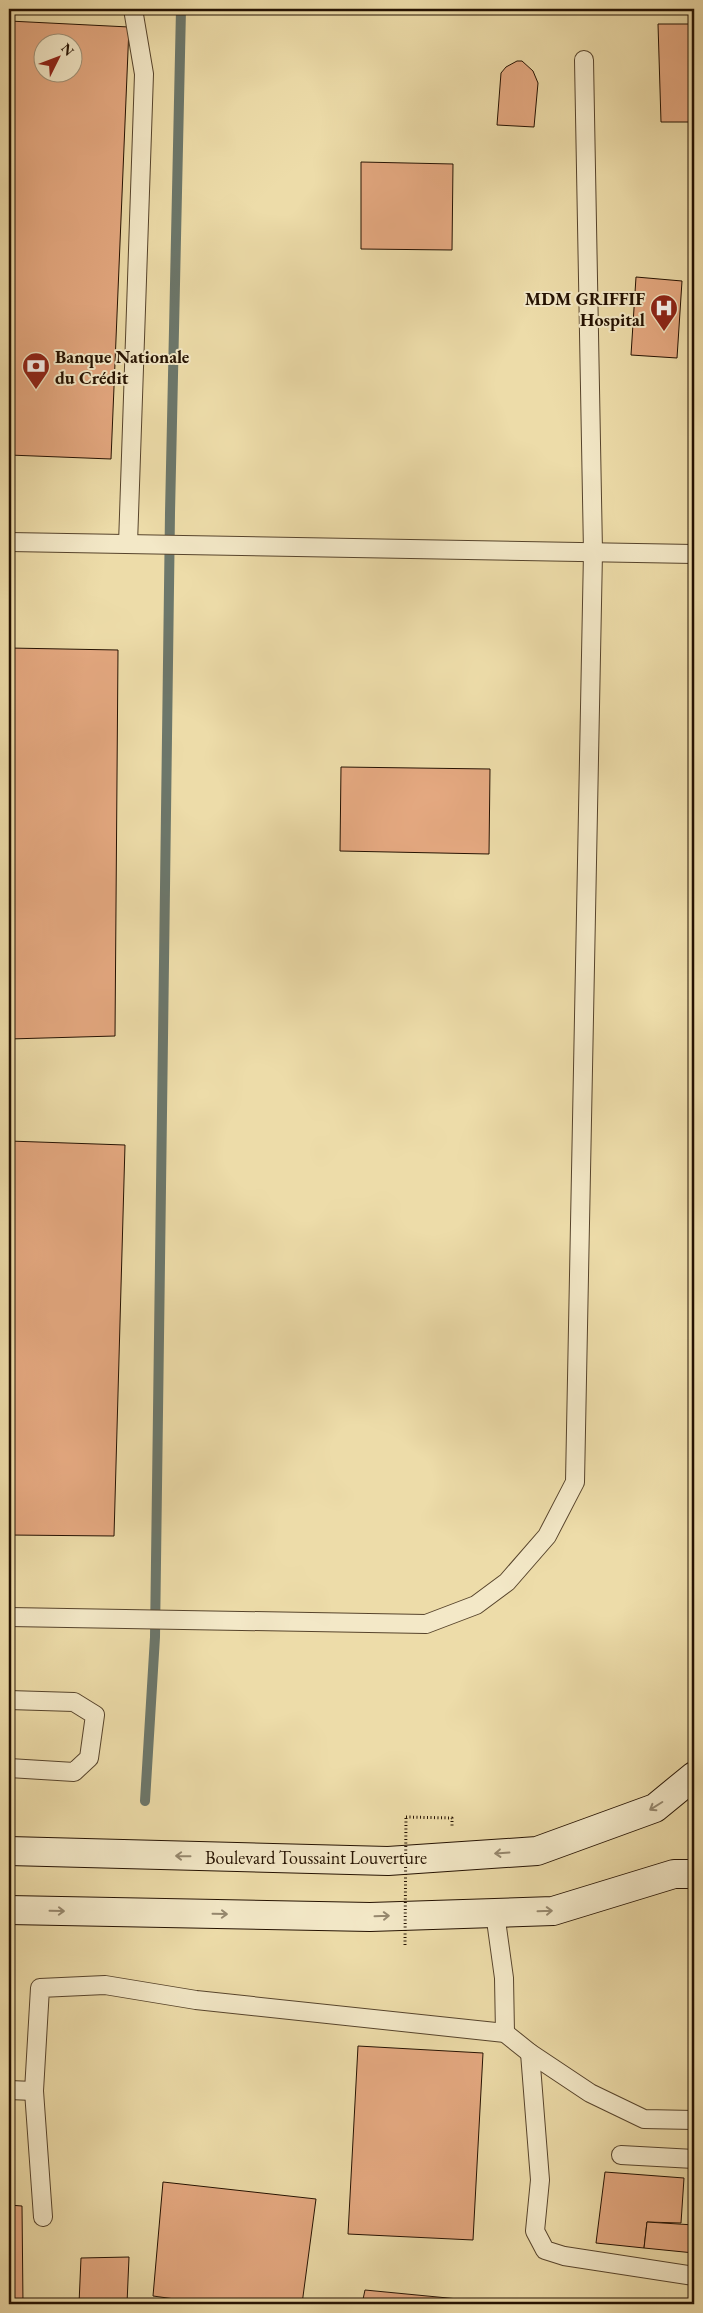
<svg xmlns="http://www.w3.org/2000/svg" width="703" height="2313" font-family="'EB Garamond',serif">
  <rect width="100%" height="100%" fill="#eddca9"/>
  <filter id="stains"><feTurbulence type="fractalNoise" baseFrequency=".004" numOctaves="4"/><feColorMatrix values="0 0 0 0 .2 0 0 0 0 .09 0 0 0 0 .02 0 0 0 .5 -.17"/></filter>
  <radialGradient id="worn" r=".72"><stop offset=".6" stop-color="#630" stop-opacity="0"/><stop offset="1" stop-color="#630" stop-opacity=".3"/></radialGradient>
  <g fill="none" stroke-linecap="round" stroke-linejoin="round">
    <path stroke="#6c776b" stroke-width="10" d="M145,1801l10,-164 15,-1124 11,-504"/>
  </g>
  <g fill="#e5a981" stroke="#251202" fill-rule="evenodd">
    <path d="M9,21l120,6 -18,432 -102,-4zM42,42h30v30h-30z"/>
    <path d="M658,24h36v98h-33z"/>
    <path d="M517,61h5l11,10 5,12 -4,44 -37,-2 4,-52 5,-6z"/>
    <path d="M361,162l92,2 -1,86 -91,-1z"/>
    <path d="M636,277l46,4 -5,77 -46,-3z"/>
    <path d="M9,648l109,2 -3,386 -106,3z"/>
    <path d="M341,767l149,2 -1,85 -149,-3z"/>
    <path d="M9,1141l116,4 -11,391 -105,-1z"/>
    <path d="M358,2046l125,7 -10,187 -125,-6z"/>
    <path d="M605,2172l79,6 -3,45 -34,-1 -3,26 -48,-5z"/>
    <path d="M163,2182l153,17 -14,105h-91l-58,-8z"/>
    <path d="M9,2205l13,1 1,98h-14z"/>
    <path d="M647,2222l47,3v28l-50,-5z"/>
    <path d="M129,2257l-2,47h-48l2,-46z"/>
    <path d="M365,2290l145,14h-148z"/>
  </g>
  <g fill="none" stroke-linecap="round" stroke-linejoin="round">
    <g stroke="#57442c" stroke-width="20">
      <g id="service">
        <path d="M9,542l685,12"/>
        <path d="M128,544l16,-470 -11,-65"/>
        <path d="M9,1617l417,7 50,-19 31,-23 40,-46 28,-54 18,-930 -9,-492"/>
        <path d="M9,1700l65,2 21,13 -6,43 -15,14 -65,-4"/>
        <path d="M495,1913l9,65 1,55"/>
        <path d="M530,2053l10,127 -5,51 10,19 19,6 130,20"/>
        <path d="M9,2090l25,1"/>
        <path d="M621,2155l73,4"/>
        <path d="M43,2217l-9,-126 6,-103 65,-3 91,15 309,33 25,20 60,40 54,26 50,1"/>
      </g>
    </g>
    <g stroke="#251202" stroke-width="30">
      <g id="secondary">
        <path d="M9,1851l379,10 149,-10 118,-43 39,-32"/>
        <path d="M9,1910l361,7 183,-6 121,-37h20"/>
      </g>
    </g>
    <path stroke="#251202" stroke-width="3" stroke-dasharray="1 2.5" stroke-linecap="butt" d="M406,1817l46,1v9"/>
    <use href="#service" stroke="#f3e8c7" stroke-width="18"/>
    <use href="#secondary" stroke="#f3e8c7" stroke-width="28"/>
    <path stroke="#251202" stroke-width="3" stroke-dasharray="1 2.5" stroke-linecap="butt" d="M405,1945l1,-128"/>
  </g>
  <defs><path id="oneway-shaft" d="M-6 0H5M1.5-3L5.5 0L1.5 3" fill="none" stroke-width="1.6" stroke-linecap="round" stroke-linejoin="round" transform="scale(1.25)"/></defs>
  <g stroke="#96886e">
    <use href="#oneway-shaft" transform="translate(656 1806) rotate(148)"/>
    <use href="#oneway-shaft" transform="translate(502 1853) rotate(176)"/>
    <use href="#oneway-shaft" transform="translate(183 1856) rotate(-179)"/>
    <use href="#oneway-shaft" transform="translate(57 1911) rotate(1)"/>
    <use href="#oneway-shaft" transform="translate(545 1911) rotate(-2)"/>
    <use href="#oneway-shaft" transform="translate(220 1914) rotate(1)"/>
    <use href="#oneway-shaft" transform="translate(382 1916) rotate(-2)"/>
  </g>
  <defs>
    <g id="hospital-pin" transform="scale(1.4375)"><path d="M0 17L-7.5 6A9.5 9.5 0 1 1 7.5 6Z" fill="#8f2418" stroke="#f3e8c7"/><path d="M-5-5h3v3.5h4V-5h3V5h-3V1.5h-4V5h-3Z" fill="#fff"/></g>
    <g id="bank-pin" transform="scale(1.4375)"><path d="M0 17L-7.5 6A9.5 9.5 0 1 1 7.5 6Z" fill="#8f2418" stroke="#f3e8c7"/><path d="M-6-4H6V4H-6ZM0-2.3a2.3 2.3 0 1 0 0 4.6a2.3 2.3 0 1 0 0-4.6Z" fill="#fff"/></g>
  </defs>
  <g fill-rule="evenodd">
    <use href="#hospital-pin" x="664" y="308"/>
    <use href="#bank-pin" x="36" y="366"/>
  </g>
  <g text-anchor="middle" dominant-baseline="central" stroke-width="4" stroke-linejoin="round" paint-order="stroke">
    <g font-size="18" font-weight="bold" fill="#251202" stroke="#f3e8c7" text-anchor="end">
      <text x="645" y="298">MDM GRIFFIF<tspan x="645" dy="21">Hospital</tspan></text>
      <text x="55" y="356" text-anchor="start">Banque Nationale<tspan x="55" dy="21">du Crédit</tspan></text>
    </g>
    <g font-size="18" fill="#251202" stroke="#f3e8c7">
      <text x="316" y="1857">Boulevard Toussaint Louverture</text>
    </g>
  </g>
  <rect width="703" height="2313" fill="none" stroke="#eddca9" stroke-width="30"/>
  <rect x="10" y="10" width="683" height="2293" fill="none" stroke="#251202" stroke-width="2.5"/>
  <rect x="15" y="15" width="673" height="2283" fill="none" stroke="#251202"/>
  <g transform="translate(58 58) rotate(48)"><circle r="24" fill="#f3e8c7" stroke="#a19278"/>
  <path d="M0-4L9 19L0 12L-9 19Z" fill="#8f2418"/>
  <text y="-8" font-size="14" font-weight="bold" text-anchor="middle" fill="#251202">N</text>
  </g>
  <rect width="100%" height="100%" filter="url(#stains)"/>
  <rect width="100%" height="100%" fill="url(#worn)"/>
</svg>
